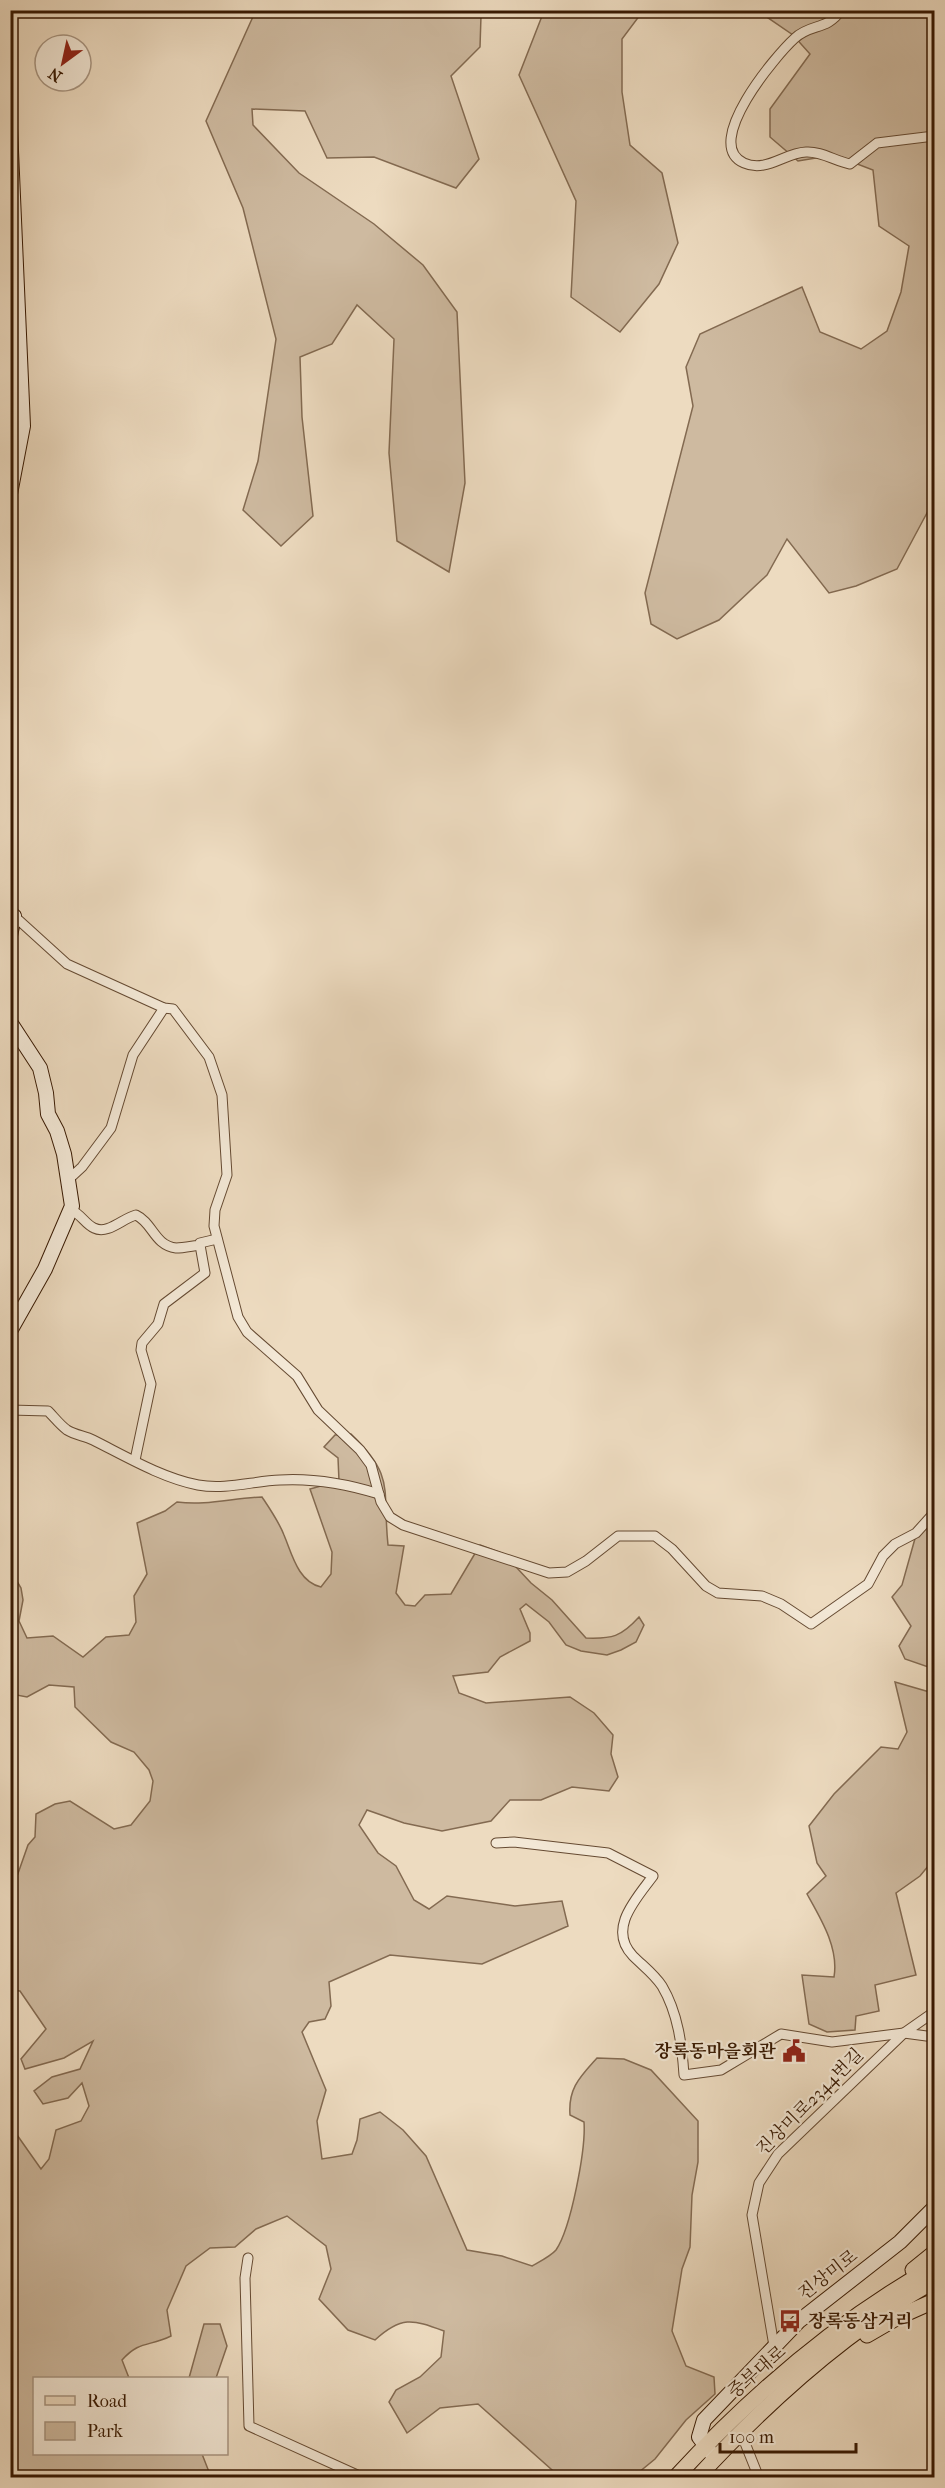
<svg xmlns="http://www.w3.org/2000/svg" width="945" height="2488" font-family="'IM FELL French Canon','Noto Serif KR',serif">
  <rect width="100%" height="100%" fill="#eddbc0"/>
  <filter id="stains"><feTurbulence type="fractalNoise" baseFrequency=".00333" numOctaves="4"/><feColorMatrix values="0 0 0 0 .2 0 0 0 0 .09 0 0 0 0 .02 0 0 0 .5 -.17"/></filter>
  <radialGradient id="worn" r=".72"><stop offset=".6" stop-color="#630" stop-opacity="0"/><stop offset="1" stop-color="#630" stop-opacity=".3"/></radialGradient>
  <g fill="#cebaa0" stroke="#836a51" stroke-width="1.5">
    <path d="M256,10l228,1 -3,5 -1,31 -29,29 28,83 -23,29 -82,-31 -47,1 -22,-47 -53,-2 1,16 46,48 75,51 49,41 34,47 8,171 -16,89 -52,-31 -8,-88 5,-114 -37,-34 -25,39 -32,13 2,60 11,99 -32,30 -38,-36 15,-49 18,-122 -33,-131 -37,-87z"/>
    <path d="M544,11h99l-21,28v53l8,53 32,28 16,70 -19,41 -39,48 -49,-35 5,-96 -57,-126z"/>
    <path d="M758,11h176v498l-6,2 -31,58 -41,17 -27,7 -42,-54 -20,36 -48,45 -42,19 -26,-15 -6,-31 48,-187 -7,-39 14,-33 102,-47 18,45 41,17 26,-18 14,-39 8,-46 -30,-20 -6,-56 -39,-15 -36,6 -28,-24v-28l40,-55 -17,-19z"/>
    <path d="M351,1434c45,43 31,55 37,111l16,1 -8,47 9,12 10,1 10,-11 26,-1 29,-49 24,9 27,29 21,17 34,38c26,1 35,-1 53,-21l5,8 -8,17 -15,8 -14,5 -26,-4 -15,-6 -17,-23 -23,-18 -6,5 10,24v8l-30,16 -12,15 -35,4 6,17 27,10 84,-6 24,16 19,22 -2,19 7,23 -9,14 -37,-4 -31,13h-31l-19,21 -49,10 -38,-8 -37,-13 -8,15 19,28 18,13 18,34 15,9 18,-13 68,10 47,-5 6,25 -86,38 -92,-9 -61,27 2,24 -6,13 -16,3 -7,10 24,58 -9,31 5,38 30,-5 5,-14 3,-21 20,-7 23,18 23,26 41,94 35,6 30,10c7,-4 19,-10 24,-16 15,-22 30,-101 28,-128l-14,-7c-2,-27 10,-38 27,-57l27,1 27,11 47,51v41l-6,33 -2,52 -8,22 -10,62 14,35 28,11 1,17 -29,26 -31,39 -22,18h-73l-82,-73 -38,4 -33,25 -18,-31 7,-12 24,-13 21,-20 3,-26c-32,-12 -43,-15 -69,9l-27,-10 -29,-31 12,-30 -5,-23 -39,-30 -31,13 -21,18 -25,1 -24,18 -19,44 4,26c-22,11 -31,4 -49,24l7,18h-95v76h168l9,23h-199l-2,-352 31,44 8,-10 7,-29 25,-9 8,-15 -7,-23 -14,15 -25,6 -9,-13 18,-14 28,-8 13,-28 -29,17 -39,11 -4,-10 25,-30 -26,-38 -10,-1 1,-108h4l13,-37 7,-8 1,-23 19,-10 15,-3 44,28 17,-4 19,-24 3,-20 -4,-11 -15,-18 -23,-10 -36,-35 -1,-20 -25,-2 -22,12 -16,-3v-123l10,17 2,12 -4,21 8,17 26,-2 30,21 23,-20 23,-2 7,-13 -2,-26 13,-22 -10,-51 28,-12 12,-9c29,4 56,-4 85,-5 8,12 17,25 22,38 8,19 14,47 37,52l10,-13 1,-22 -22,-63 29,-8 -1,-23 -14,-11 11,-12z"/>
    <path d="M934,1516v153l-29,-10 -6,-13 12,-20 -19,-29 10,-12 14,-50z"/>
    <path d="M895,1682l38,11 1,-6v172l-14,17 -24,17 20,82 -41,10 4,26 -23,5 -1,14 -28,2 -18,-8 -7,-49 32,2c5,-29 -13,-58 -27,-83l19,-18 -9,-13 -8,-37 25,-32 47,-47 17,2 9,-17z"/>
    <path d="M204,2324h16l7,22 -11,32h-27z"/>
  </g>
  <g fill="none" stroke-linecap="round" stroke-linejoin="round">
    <g stroke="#654a32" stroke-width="11">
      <g id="street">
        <path d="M841,10c-14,21 -30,13 -46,28 -19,17 -94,106 -51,125 22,10 40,-10 62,-11 15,-1 29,9 44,12l27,-21 57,-7"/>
        <path d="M13,915l54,49 97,44 9,1 36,48 13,38 5,80 -12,35 -1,16 24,91 9,15 50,44 21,34 42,40 11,15 10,37 9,15 13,8 146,48 18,-1 19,-11 32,-25h37l17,13 34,37 12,7 44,3 19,8 30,20 57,-40 15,-28 12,-12 21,-11 18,-20"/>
        <path d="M69,1179l13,-12 29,-39 22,-73 31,-47"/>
        <path d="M71,1210c10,4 14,14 23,18 14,7 29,-10 42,-13 17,8 18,30 40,33 7,0 16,-2 24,-3v-2l17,-4"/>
        <path d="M10,1410l38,1c6,6 12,14 19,19 8,5 18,6 26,10 32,16 69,38 105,45 28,5 55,-4 82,-5 34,-2 67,4 99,14"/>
        <path d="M135,1460l16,-76 -10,-34 1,-7 16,-19 6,-20 41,-31 -5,-28"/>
        <path d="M496,1843l18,-1 94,11 45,23c-17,23 -46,53 -20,80 10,10 21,18 29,30 16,27 20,59 22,89l37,-5 60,-36 51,8 72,-9 30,4"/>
        <path d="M248,2258l-3,20 4,148 115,52"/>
        <path d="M774,2346l-22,-131 7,-32 19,-29 126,-121 30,-21"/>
        <path d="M741,2433l18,45"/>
      </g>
    </g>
    <g stroke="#381902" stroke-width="16">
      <g id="secondary">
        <path d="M10,128l13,298 -13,68"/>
        <path d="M10,936l4,-20"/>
        <path d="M10,1022l30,46 6,25 2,21 9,17 7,23 8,52 -27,63 -35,62"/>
        <path d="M711,2453l-12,-16 5,-17 95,-99 101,-79 34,-34"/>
      </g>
    </g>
    <g stroke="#381902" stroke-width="17">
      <g id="primary">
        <path d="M913,2270l21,-17"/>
        <path d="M867,2335l31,-18 36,-16"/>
        <path d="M675,2478c75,-81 162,-157 259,-211"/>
        <path d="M697,2478c69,-75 148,-147 237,-197"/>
      </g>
    </g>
    <use href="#street" stroke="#f3e8d6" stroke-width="9"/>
    <use href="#secondary" stroke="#f3e8d6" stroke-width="14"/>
    <use href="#primary" stroke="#eddbc0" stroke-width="15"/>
  </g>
  <defs>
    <g id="civic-bare" transform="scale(1.8)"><path d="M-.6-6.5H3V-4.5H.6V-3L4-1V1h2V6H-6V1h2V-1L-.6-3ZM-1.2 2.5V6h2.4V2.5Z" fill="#8f2418" stroke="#f3e8d6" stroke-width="2.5" paint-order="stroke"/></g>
    <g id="bus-bare" transform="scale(1.8)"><path d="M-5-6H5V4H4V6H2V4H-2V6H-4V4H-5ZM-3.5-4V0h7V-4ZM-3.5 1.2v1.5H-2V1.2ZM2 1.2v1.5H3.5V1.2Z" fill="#8f2418" stroke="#f3e8d6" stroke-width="2.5" paint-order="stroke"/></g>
  </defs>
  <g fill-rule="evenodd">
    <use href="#civic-bare" x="794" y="2051"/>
    <use href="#bus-bare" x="790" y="2321"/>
  </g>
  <g text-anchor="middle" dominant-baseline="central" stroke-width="4.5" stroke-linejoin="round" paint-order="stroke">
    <g font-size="18" font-weight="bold" fill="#381902" stroke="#f3e8d6" text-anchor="end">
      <text x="776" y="2051">장록동마을회관</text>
      <text x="808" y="2321" text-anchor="start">장록동삼거리</text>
    </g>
    <g font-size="18" fill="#381902" stroke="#f3e8d6">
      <text transform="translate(810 2102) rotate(-45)">진상미로2344번길</text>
      <text transform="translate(828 2275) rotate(-38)">진상미로</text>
      <text transform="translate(757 2372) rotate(-41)">중부대로</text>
    </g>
  </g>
  <rect width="945" height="2488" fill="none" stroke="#eddbc0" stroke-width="36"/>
  <rect x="12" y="12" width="921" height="2464" fill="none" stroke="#381902" stroke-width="3"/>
  <rect x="18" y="18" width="909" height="2452" fill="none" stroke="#381902" stroke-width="1.5"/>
  <rect x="33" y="2377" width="195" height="78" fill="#f3e8d6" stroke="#a89581" stroke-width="1.5"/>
  <rect x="45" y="2396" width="30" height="9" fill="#eddbc0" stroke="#a89581" stroke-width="1.5"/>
  <text x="87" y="2407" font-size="18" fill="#381902">Road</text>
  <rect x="45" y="2422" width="30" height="18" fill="#cebaa0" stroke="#a89581" stroke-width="1.5"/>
  <text x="87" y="2437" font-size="18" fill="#381902">Park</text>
  <g transform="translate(63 63) rotate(213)"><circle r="28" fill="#f3e8d6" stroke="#a89581" stroke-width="1.5"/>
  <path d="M0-4.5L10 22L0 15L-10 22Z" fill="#8f2418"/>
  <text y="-9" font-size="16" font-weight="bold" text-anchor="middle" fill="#381902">N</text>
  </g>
  <path d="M720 2443v9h136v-9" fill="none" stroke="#381902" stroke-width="3"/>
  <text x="729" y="2443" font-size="18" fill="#381902" stroke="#f3e8d6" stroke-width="4.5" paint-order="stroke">100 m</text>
  <rect width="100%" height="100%" filter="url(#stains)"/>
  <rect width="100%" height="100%" fill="url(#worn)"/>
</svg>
